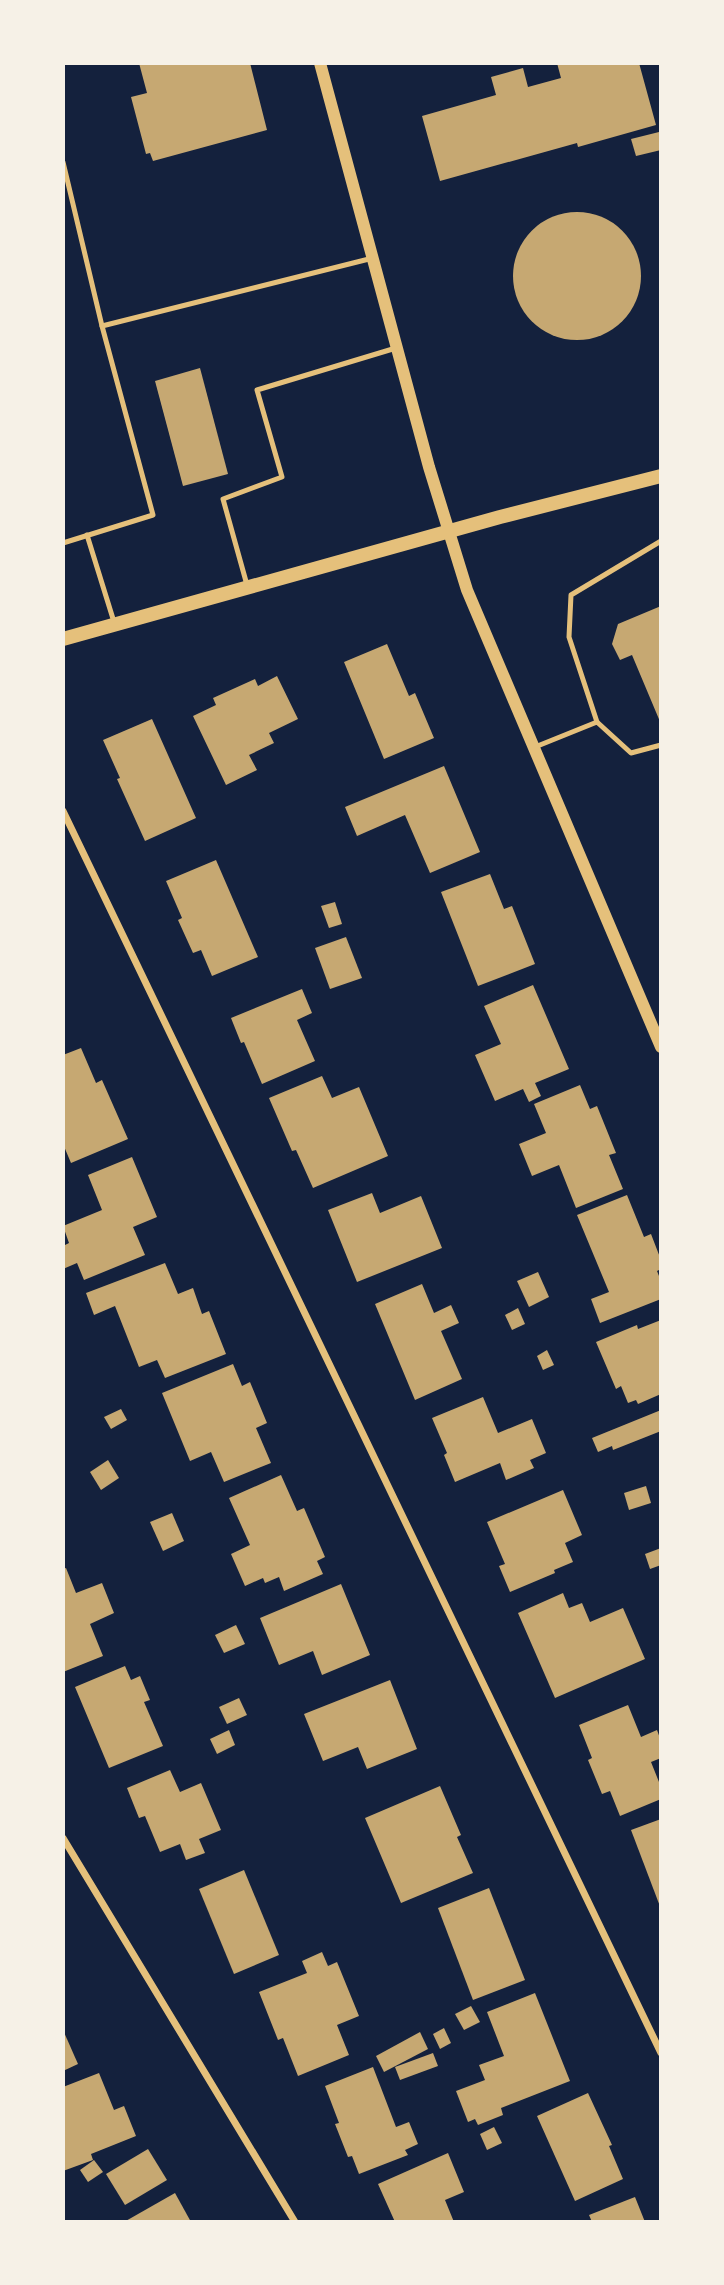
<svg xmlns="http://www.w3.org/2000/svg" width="724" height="2285" font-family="Barlow,sans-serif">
  <rect width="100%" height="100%" fill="#14213d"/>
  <g fill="#c6a872">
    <path d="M139,63h111l17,67 -114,31 -3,-8 -4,1 -15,-57 16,-4z"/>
    <path d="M557,63h82l17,62 -78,22 -1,-4 -137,38 -18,-65 74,-21 -5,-18 32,-9 5,19 33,-9z"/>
    <path d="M659,132l2,18 -25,6 -5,-17z"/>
    <circle cx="577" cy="276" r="64"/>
    <path d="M200,368l28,106 -45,12 -28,-105z"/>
    <path d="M661,606v118l-29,-69 -12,5 -8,-16 6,-20z"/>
    <path d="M387,644l22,52 6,-3 19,45 -50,21 -40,-97z"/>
    <path d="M277,676l21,43 -29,14 5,10 -25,12 8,15 -31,15 -33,-69 23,-11 -3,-7 42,-19 3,7z"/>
    <path d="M152,719l44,99 -51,23 -28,-62 3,-1 -17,-38z"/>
    <path d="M444,766l36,86 -50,21 -25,-58 -48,21 -12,-29z"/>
    <path d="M216,860l42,97 -46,19 -11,-26 -8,3 -15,-33 4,-2 -16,-37z"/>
    <path d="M490,874l14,35 8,-3 23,58 -57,22 -37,-94z"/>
    <path d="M335,902l7,22 -13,4 -8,-22z"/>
    <path d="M346,937l16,41 -32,11 -15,-41z"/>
    <path d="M533,985l36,84 -34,14 6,13 -12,6 -6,-13 -28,12 -20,-46 26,-11 -17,-38z"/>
    <path d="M302,989l10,24 -15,7 18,41 -53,23 -18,-42 -3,1 -10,-25z"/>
    <path d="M81,1048l15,35 6,-3 26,59 -57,24 -8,-19v-89z"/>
    <path d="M322,1076l10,22 27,-11 29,69 -75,32 -17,-38 -4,1 -23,-53z"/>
    <path d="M580,1085l10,24 7,-3 19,47 -7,2 14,34 -47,19 -17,-43 -27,11 -13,-32 27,-11 -12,-29z"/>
    <path d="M132,1157l25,60 -24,10 12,28 -61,25 -7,-17 -14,6v-23l6,-3 -6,-17 39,-16 -14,-35z"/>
    <path d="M372,1193l8,20 41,-17 21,52 -85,34 -29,-72z"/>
    <path d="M627,1195l17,42 7,-3 10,26v9l-4,2 4,10v18l-61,24 -9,-24 18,-7 -32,-77z"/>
    <path d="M165,1263l13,31 15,-6 9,26 7,-3 17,43 -61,24 -8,-18 -18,7 -24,-61 -21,9 -8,-22z"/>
    <path d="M538,1272l11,25 -20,10 -12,-26z"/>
    <path d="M422,1284l12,29 17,-8 8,18 -18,8 21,48 -47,21 -40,-96z"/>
    <path d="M518,1308l7,16 -13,6 -7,-15z"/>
    <path d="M661,1320v74l-23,10 -2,-4 -8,3 -7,-17 -5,3 -20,-47 41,-17 1,4z"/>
    <path d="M547,1350l7,15 -11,5 -6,-14z"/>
    <path d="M233,1364l9,22 8,-4 17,41 -11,5 15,35 -47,19 -13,-30 -21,9 -28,-68z"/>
    <path d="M483,1397l15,36 34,-14 14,34 -16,7 4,8 -28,12 -6,-17 -45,19 -11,-27 3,-2 -15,-35z"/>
    <path d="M121,1409l6,11 -16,9 -7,-12z"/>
    <path d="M661,1410v21l-48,19 -1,-4 -14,6 -6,-14z"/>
    <path d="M108,1460l11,18 -18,12 -11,-18z"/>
    <path d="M281,1475l16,36 7,-3 21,49 -8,4 6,13 -39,17 -5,-14 -14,6 -2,-5 -18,8 -14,-32 19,-9 -21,-47z"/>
    <path d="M646,1486l5,17 -22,7 -5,-17z"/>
    <path d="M563,1490l19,45 -17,8 8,19 -19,8 1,3 -45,19 -11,-26 6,-2 -18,-42z"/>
    <path d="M172,1513l12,28 -21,10 -13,-29z"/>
    <path d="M661,1548v17l-11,4 -5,-15z"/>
    <path d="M66,1568l10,25 26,-10 12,30 -24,11 13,32 -40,16v-103z"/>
    <path d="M341,1584l29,71 -48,20 -9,-24 -34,14 -19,-47z"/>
    <path d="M563,1593l6,15 13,-5 8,19 33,-14 22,51 -90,39 -37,-85z"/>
    <path d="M236,1625l9,19 -21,9 -9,-18z"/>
    <path d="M125,1666l6,14 9,-4 10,24 -6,2 19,44 -54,22 -34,-81z"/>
    <path d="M390,1680l27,69 -50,20 -9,-22 -35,14 -19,-47z"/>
    <path d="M239,1698l8,17 -20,9 -8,-17z"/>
    <path d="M628,1705l13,32 16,-7 4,11v17l-10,4 10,25v12l-41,17 -10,-25 -8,3 -14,-34 4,-2 -13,-33z"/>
    <path d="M229,1730l6,15 -18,9 -7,-15z"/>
    <path d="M170,1770l10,22 21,-9 20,47 -22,9 6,14 -19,7 -6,-16 -20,8 -15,-36 -6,2 -12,-30z"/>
    <path d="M440,1786l21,49 -4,2 16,36 -72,30 -36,-85z"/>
    <path d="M661,1819v90l-30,-79z"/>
    <path d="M244,1870l35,85 -45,19 -35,-85z"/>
    <path d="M489,1888l36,92 -52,20 -35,-92z"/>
    <path d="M322,1952l6,14 9,-4 22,54 -22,9 12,30 -51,21 -15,-38 -5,2 -19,-48 48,-19 -5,-12z"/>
    <path d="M535,1993l35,88 -69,27 2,7 -25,10 -3,-6 -7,3 -12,-31 29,-11 -6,-15 25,-9 -17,-44z"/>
    <path d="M471,2006l9,16 -16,8 -9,-16z"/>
    <path d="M444,2028l7,15 -11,6 -7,-15z"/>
    <path d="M63,2030l15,34 -15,7z"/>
    <path d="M420,2032l8,17 -44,23 -8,-16z"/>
    <path d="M433,2053l5,13 -38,14 -5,-13z"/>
    <path d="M373,2067l23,60 13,-5 9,22 -13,6 3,5 -49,19 -7,-18 -4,1 -13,-33 4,-1 -14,-37z"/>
    <path d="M99,2073l15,37 10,-4 12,30 -45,18 2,6 -30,11v-84z"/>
    <path d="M588,2093l24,52 -3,1 14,33 -48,22 -38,-85z"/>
    <path d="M494,2127l8,16 -15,7 -7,-16z"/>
    <path d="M148,2149l19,31 -42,25 -19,-31z"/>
    <path d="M448,2153l16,39 -19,8 9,22h-59l-17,-38z"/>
    <path d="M94,2160l9,12 -15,10 -8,-12z"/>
    <path d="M175,2193l16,29h-67z"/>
    <path d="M635,2197l10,25h-53l-3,-7z"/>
  </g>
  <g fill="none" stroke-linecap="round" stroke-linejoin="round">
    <g stroke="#e5c07b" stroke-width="5">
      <path d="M63,162l39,164 51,189 -90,28"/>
      <path d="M102,326l271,-68"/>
      <path d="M87,535l27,87"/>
      <path d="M247,585l-24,-86 59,-22 -25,-87 139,-42"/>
      <path d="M597,722l-28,-85 2,-42 90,-54"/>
      <path d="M535,747l62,-25 34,31 30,-8"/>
    </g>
    <g stroke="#e5c07b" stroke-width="7">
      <path d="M63,811l598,1242"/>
      <path d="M63,1838l232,384"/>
    </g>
    <path stroke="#e5c07b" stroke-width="12" d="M320,63l109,404 38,123 194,457"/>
    <path stroke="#e5c07b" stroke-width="14" d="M63,639l437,-122 161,-41"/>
  </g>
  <rect width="724" height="2285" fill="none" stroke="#f6f1e7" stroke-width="130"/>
</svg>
